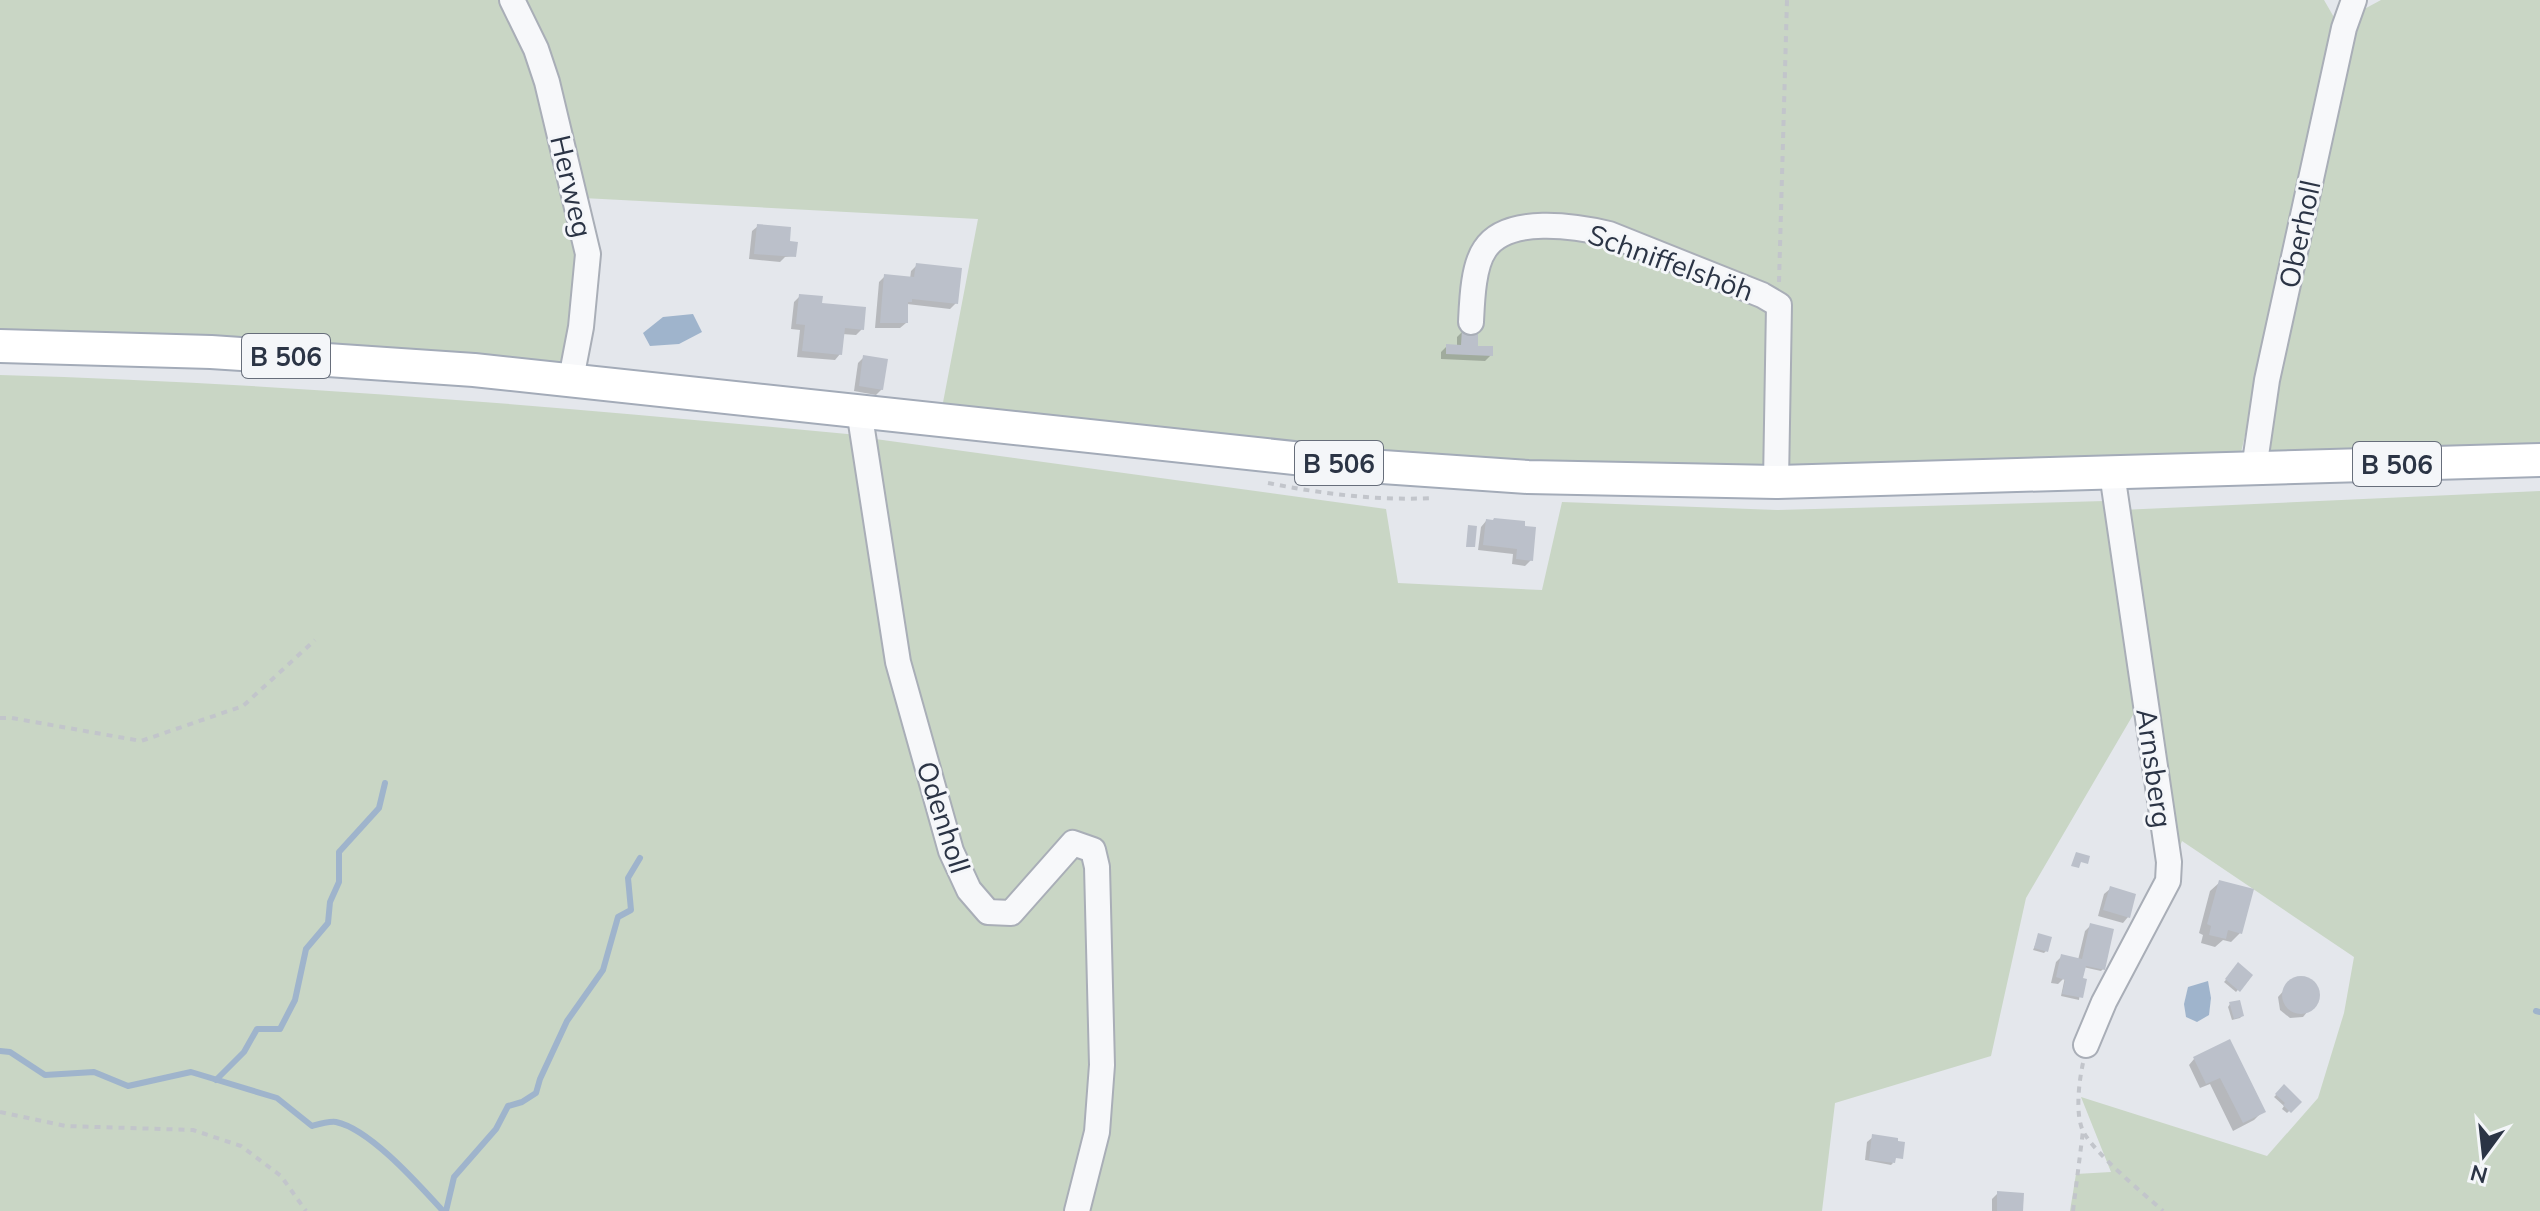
<svg xmlns="http://www.w3.org/2000/svg" width="2540" height="1211" font-family="Mulish,sans-serif">
  <rect width="100%" height="100%" fill="#e4e7ec"/>
  <g fill="#c9d6c5">
    <path d="M0,0h503l38,81 36,176 -7,110 -570,-31z"/>
    <path d="M519,0h1805l15,26 -99,431 -582,15 -422,-32 -295,-27 37,-194 -395,-21z"/>
    <path d="M2381,0h159v452l-270,3 -6,-13 91,-428z"/>
    <path d="M0,375c287,8 572,33 858,60l43,226 -33,-223 518,71 12,74 144,7 20,-88 215,8 328,-9 35,202 -114,195 -35,158 -156,47 -13,108h-1822z"/>
    <path d="M2540,491v720h-470l6,-37 35,-2 -30,-75 186,59 51,-58 26,-85 10,-56 -172,-116 -8,21 -53,-352z"/>
  </g>
  <g fill="#9fb4cc">
    <path d="M693,314l9,18 -23,12 -29,2 -7,-13 20,-16z"/>
    <path d="M2208,981l3,17 -2,17 -12,7 -11,-5 -2,-13 4,-17z"/>
  </g>
  <g fill="#0003">
    <path d="M758,226l30,17 7,13 -10,1 -5,5 -31,-3 3,-28z"/>
    <path d="M917,265l39,38 -6,6 -43,-5 -1,19 -6,5h-25l4,-46 6,-6 25,3 1,-8z"/>
    <path d="M800,296l62,33 -6,6 -14,-1 -2,20 -5,6 -38,-3 3,-27 -9,-1 3,-27z"/>
    <path d="M1463,331l13,17 15,7 -6,6 -44,-2v-7l6,-6 10,1v-10z"/>
    <path d="M864,357l18,32 -6,6 -22,-4 4,-28z"/>
    <path d="M1486,521l45,39 -6,6 -13,-2 1,-10 -35,-4 3,-23z"/>
    <path d="M2220,882l20,51 -9,9 -8,-2 -8,7 -14,-4 2,-8 -4,-2 11,-42z"/>
    <path d="M2110,889l18,28 -5,6 -25,-7 6,-22z"/>
    <path d="M2090,926l13,43 -2,2 -18,-4 -4,33 -18,-4 4,-19 -7,7 -7,-1 5,-21 6,-6 16,4 7,-29z"/>
    <path d="M2039,936l7,15 -2,2 -11,-3z"/>
    <path d="M2239,965l12,10 -15,17 -12,-10z"/>
    <path d="M2306,978l10,8 2,13 -15,18 -13,1 -10,-8 -2,-13 15,-17z"/>
    <path d="M2230,1004l12,12 -2,2 -8,2 -4,-13z"/>
    <path d="M2229,1041l34,70 -9,9 -21,11 -23,-47 -10,4 -11,-23 5,-6z"/>
    <path d="M2284,1087l15,15 -12,11 -5,-4 2,-3 -10,-9z"/>
    <path d="M1873,1137l20,26 -2,2 -26,-5 2,-18z"/>
    <path d="M1998,1193l23,18h-29v-12z"/>
  </g>
  <g fill="none" stroke-linecap="round" stroke-linejoin="round">
    <g stroke="#9fb4cc" stroke-width="6">
      <path d="M2536,1011l4,1"/>
      <path d="M0,1051l10,1 35,23 49,-3 34,14 63,-14 86,26 35,28c7,-2 17,-5 24,-4 34,7 83,63 107,89"/>
      <path d="M216,1080l28,-28 13,-23h23l15,-29 11,-51 22,-26 2,-21 9,-20v-30l40,-44 6,-25"/>
      <path d="M446,1211l8,-34 42,-48 12,-23 14,-4 14,-9 4,-14 27,-58 36,-51 15,-53 13,-7 -3,-32 12,-20"/>
    </g>
  </g>
  <g fill="#bbc0ca">
    <path d="M757,224l34,3 -1,14 8,1 -2,15 -42,-3z"/>
    <path d="M916,263l46,5 -4,36 -46,-5v3h-4v21h-28l4,-49 30,3z"/>
    <path d="M799,294l24,2 -1,7 44,4 -2,23 -19,-2 -3,27 -40,-4 3,-26 -9,-1z"/>
    <path d="M1462,329l16,1v16h15v10l-47,-2v-10l15,1z"/>
    <path d="M863,355l25,4 -5,31 -24,-4z"/>
    <path d="M1494,518l31,3v5l11,1 -3,34 -17,-2 1,-10 -34,-4 3,-26 7,1z"/>
    <path d="M1468,525l9,1 -2,21h-9z"/>
    <path d="M2076,852l14,4 -2,8 -7,-2 -2,6 -8,-2z"/>
    <path d="M2219,880l35,9 -12,45 -14,-4 -2,9 -17,-4 2,-9 -4,-2z"/>
    <path d="M2110,886l26,8 -6,24 -27,-8z"/>
    <path d="M2090,923l24,6 -9,41 -19,-4 -3,12 4,1 -4,19 -21,-4 3,-14 -9,-3 5,-23 21,5z"/>
    <path d="M2038,933l14,4 -4,15 -14,-4z"/>
    <path d="M2238,962l15,13 -13,17 -15,-13z"/>
    <circle cx="2301" cy="995" r="19"/>
    <path d="M2240,1000l4,16 -10,3 -5,-17z"/>
    <path d="M2230,1039l36,73 -23,11 -23,-45 -14,6 -13,-27z"/>
    <path d="M2284,1084l18,18 -11,11 -8,-8 2,-2 -10,-9z"/>
    <path d="M1872,1134l26,4v3l7,1 -2,17 -7,-1 -1,5 -26,-3z"/>
    <path d="M1997,1191l27,2 -1,18h-26z"/>
  </g>
  <g fill="none" stroke-linecap="round" stroke-linejoin="round">
    <g stroke="#a9aeb7" stroke-width="28">
      <g id="minor">
        <path d="M512,0l24,49 11,33 41,172 -7,73 -10,52"/>
        <path d="M1471,322c1,-21 2,-56 14,-73 22,-34 91,-23 124,-15l153,61 17,10 -3,177"/>
        <path d="M859,410l39,252 53,189 18,39 19,22 23,1 62,-70 20,7 4,17 5,198 -5,67 -20,79"/>
        <path d="M2254,469l13,-89 77,-352 10,-28"/>
        <path d="M2086,1045l18,-43 64,-121 1,-19 -57,-389"/>
      </g>
    </g>
    <g stroke="#a3abb8" stroke-width="36">
      <path id="major" d="M0,346l211,6 263,18 894,96 160,11 248,5 764,-22"/>
    </g>
    <g stroke="#c2c5cb" stroke-width="4" stroke-dasharray="6 6" stroke-linecap="butt">
      <path d="M1779,282l8,-282"/>
      <path d="M1268,483c56,11 110,18 166,15"/>
      <path d="M0,718h12l129,23 102,-35 72,-66"/>
      <path d="M2083,1063c-4,18 -8,51 0,68 11,22 60,62 80,80"/>
      <path d="M0,1112l66,14 127,4 48,16 40,30 25,35"/>
      <path d="M2073,1211l10,-80"/>
    </g>
    <use href="#minor" stroke="#f7f8fa" stroke-width="24"/>
    <use href="#major" stroke="#fff" stroke-width="32"/>
  </g>
  <g text-anchor="middle" dominant-baseline="central" stroke-width="6" stroke-linejoin="round" paint-order="stroke">
    <g fill="#f4f6f9" stroke="#676e7b" stroke-width="2">
      <rect x="242" y="334" width="88" height="44" rx="6"/>
      <rect x="1295" y="441" width="88" height="44" rx="6"/>
      <rect x="2353" y="442" width="88" height="44" rx="6"/>
    </g>
    <g font-size="26" font-weight="bold" fill="#2b3445">
      <text x="286" y="356">B 506</text>
      <text x="1339" y="463">B 506</text>
      <text x="2397" y="464">B 506</text>
    </g>
    <g font-size="28" fill="#2b3445" stroke="#f4f6f9">
      <text transform="translate(572 186) rotate(77)">Herweg</text>
      <text transform="translate(2299 234) rotate(-78)">Oberholl</text>
      <text transform="translate(1671 262) rotate(20)">Schniffelshöh</text>
      <text transform="translate(2155 768) rotate(82)">Arnsberg</text>
      <text transform="translate(944 817) rotate(72)">Odenholl</text>
    </g>
  </g>
  <g transform="translate(2484 1155) rotate(195)" stroke="#f4f6f9" stroke-width="6" paint-order="stroke">
  <path d="M0-6L14 30L0 20L-14 30Z" fill="#2b3445"/>
  <text y="-12" font-size="22" font-weight="bold" text-anchor="middle" fill="#2b3445">N</text>
  </g>
</svg>
